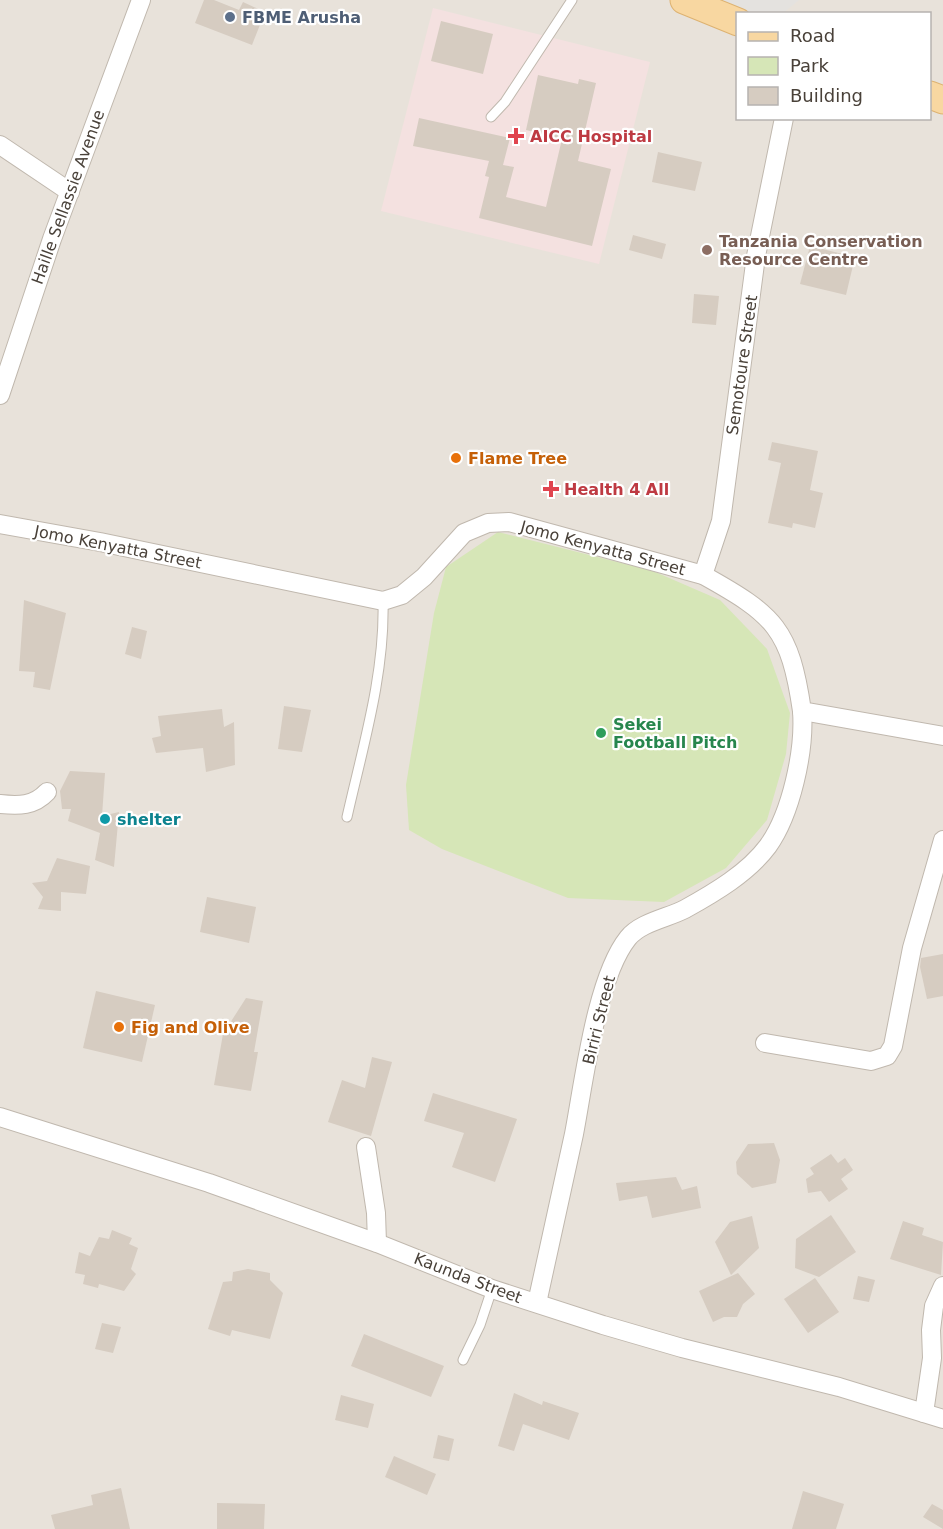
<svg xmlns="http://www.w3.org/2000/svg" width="943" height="1529" font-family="'DejaVu Sans',sans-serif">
  <rect width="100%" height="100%" fill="#f5f1ec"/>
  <path fill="#e8e2da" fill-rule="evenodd" d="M0,0h943v1529h-943zM738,14h192v104h-192z"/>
  <path fill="#f4e1e0" d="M433,8l217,54 -51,202 -218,-53z"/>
  <path fill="#d6e6b7" d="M498,532l155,39 67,29 47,49 23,64 -4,41 -19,66 -41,48 -62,34 -96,-4 -126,-49 -33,-19 -3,-45 28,-172 12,-46z"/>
  <path fill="#e4e2df" d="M718,0h81l-17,14 -32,-1z"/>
  <g fill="#d6ccc1">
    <path d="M204,0h10l25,10 4,-8 22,10 -13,33 -57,-22z"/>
    <path d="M441,21l52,13 -10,40 -52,-13z"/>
    <path d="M538,75l40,9 1,-5 17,4 -18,78 33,8 -19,77 -113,-28 10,-41 -4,-1 4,-15 -76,-15 6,-28 91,20 -7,27 11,2 -8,30 40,10 16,-68 -36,-9z"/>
    <path d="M658,152l44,10 -7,29 -43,-9z"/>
    <path d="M633,235l33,9 -4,15 -33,-9z"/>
    <path d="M810,246l45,11 -9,38 -46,-11z"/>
    <path d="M694,294l25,2 -3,29 -24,-2z"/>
    <path d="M772,442l46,9 -8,39 13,3 -8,35 -22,-5 -1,5 -24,-5 13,-60 -13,-3z"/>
    <path d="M24,600l42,13 -16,77 -17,-3 2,-15 -16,-1z"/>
    <path d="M132,627l15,4 -6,28 -16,-5z"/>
    <path d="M284,706l27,4 -9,42 -24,-3z"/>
    <path d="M222,709l2,18 10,-5 1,43 -29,7 -3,-24 -47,5 -4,-15 9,-2 -3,-20z"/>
    <path d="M70,771l35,2 -3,43 17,-4 -5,55 -19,-7 5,-27 -32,-12 3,-12h-9l-2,-18z"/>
    <path d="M57,858l33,8 -4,28 -25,-2v19l-23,-2 5,-12 -11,-14 15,-2z"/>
    <path d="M207,897l49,10 -7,36 -49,-11z"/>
    <path d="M943,954v42l-16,3 -7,-32 1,-9z"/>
    <path d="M96,991l59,14 -13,57 -59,-14z"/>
    <path d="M246,998l17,3 -9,51h4l-7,39 -37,-6 9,-51z"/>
    <path d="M372,1057l20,5 -21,74 -43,-14 14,-42 23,8z"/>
    <path d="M433,1093l84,26 -22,63 -43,-15 12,-34 -40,-12z"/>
    <path d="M774,1143l6,17 -4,23 -24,5 -15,-14 -1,-12 12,-18z"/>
    <path d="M831,1154l7,9 7,-5 8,12 -12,9 7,10 -19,13 -8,-11 -13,2 -2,-14 8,-5 -4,-6z"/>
    <path d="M676,1177l6,13 15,-4 4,22 -49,10 -5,-22 -28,5 -3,-18z"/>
    <path d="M831,1215l25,37 -37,25 -24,-9 1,-29z"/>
    <path d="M752,1216l7,32 -28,27 -16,-33 15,-20z"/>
    <path d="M903,1221l21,7 -2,7 21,7 -2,33 -51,-16z"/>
    <path d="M112,1230l20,8 -3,6 9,4 -7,21 5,5 -12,17 -25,-7 -1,4 -15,-4 2,-9 -10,-2 4,-21 11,4 9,-19 10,2z"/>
    <path d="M248,1269l22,4v7l13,13 -13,46 -38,-9 -2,6 -22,-7 15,-47 9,-1 1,-9z"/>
    <path d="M738,1273l17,21 -12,10 -6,13h-13l-11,5 -14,-31z"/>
    <path d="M858,1276l17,4 -6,22 -16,-3z"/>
    <path d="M815,1278l24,34 -31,21 -24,-34z"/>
    <path d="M102,1323l19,4 -8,26 -18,-4z"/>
    <path d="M364,1334l80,32 -13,31 -80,-31z"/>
    <path d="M514,1393l28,12 1,-4 36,12 -10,27 -46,-16 -9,27 -16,-5z"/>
    <path d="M341,1395l33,9 -6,24 -33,-8z"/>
    <path d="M438,1435l16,4 -5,22 -16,-3z"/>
    <path d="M394,1456l42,18 -9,21 -42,-18z"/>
    <path d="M121,1488l9,41h-75l-4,-14 42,-10 -2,-10z"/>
    <path d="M803,1491l41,13 -8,25h-44z"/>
    <path d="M217,1503l48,1 -1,25h-47z"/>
    <path d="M932,1504l11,6v19l-20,-12z"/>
  </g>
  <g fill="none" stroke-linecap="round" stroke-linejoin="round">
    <g stroke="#c0b8ae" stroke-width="11">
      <g id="service">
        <path d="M491,117l14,-15 67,-102"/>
        <path d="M347,817c16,-71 38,-143 36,-216"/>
        <path d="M463,1360l17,-35 12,-36"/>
      </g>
    </g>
    <g stroke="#c0b8ae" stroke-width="20">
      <g id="minor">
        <path d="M0,145l70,47"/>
        <path d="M0,395l52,-156 89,-239"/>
        <path d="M0,524l100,18 283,59 19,-6 22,-18 40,-44 24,-10 21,-1 194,53c72,40 87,54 99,136l141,25"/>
        <path d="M703,575l18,-54 35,-265 28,-138"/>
        <path d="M0,804c19,2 34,2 47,-12"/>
        <path d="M765,1043l106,18 16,-5 6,-10 19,-98 31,-108"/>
        <path d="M0,1117l209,66 168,60 115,46 111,36 79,23 157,39 104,32"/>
        <path d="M366,1147l10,66 1,30"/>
        <path d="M537,1303c12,-56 25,-113 37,-169 10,-52 22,-156 54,-196 13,-16 40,-20 57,-29 29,-16 63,-36 83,-63 23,-32 37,-95 34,-135"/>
        <path d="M924,1413l8,-55 -1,-28 3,-24 9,-20"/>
      </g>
    </g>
    <g stroke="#ddb271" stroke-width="29">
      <g id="primary">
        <path d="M684,0l54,22"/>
        <path d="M930,95l13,5"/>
      </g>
    </g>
    <use href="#service" stroke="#fff" stroke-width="9"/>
    <use href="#minor" stroke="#fff" stroke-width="18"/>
    <use href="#primary" stroke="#f8d7a1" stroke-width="27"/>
  </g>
  <circle fill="#5c6f8a" stroke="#fff" stroke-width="2" cx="230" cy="17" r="6"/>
  <g fill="#e0444e" stroke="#fff" stroke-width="2">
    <path d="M513 127h6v6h6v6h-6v6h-6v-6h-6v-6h6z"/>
    <path d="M548 480h6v6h6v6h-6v6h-6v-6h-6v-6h6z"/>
  </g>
  <circle fill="#8d6e63" stroke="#fff" stroke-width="2" cx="707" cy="250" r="6"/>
  <g fill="#e8710a" stroke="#fff" stroke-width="2">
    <circle cx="456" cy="458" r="6"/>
    <circle cx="119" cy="1027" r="6"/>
  </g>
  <circle fill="#2e9e5b" stroke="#fff" stroke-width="2" cx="601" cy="733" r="6"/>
  <circle fill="#0f9aa8" stroke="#fff" stroke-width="2" cx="105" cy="819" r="6"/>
  <g text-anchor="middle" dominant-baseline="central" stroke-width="4.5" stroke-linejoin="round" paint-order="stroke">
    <g font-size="16" font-weight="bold" fill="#4e5e75" stroke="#fff" text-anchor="start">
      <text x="242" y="17">FBME Arusha</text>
    </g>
    <g font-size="16" font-weight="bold" fill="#be3a42" stroke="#fff" text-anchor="start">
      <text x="530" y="136">AICC Hospital</text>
      <text x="564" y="489">Health 4 All</text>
    </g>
    <g font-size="16" fill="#494139" stroke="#fff">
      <text transform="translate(68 197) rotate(-70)">Haille Sellassie Avenue</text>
      <text transform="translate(742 365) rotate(-82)">Semotoure Street</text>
      <text transform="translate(118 547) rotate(11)">Jomo Kenyatta Street</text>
      <text transform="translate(603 548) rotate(15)">Jomo Kenyatta Street</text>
      <text transform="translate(599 1020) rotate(-76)">Biriri Street</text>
      <text transform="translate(468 1278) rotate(21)">Kaunda Street</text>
    </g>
    <g font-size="16" font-weight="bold" fill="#785e54" stroke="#fff" text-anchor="start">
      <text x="719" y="241">Tanzania Conservation<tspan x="719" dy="18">Resource Centre</tspan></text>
    </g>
    <g font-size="16" font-weight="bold" fill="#c56008" stroke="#fff" text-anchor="start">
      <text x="468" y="458">Flame Tree</text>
      <text x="131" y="1027">Fig and Olive</text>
    </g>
    <g font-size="16" font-weight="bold" fill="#27864d" stroke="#fff" text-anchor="start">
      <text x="613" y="724">Sekei<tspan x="613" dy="18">Football Pitch</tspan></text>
    </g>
    <g font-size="16" font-weight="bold" fill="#0d838f" stroke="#fff" text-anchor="start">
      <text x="117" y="819">shelter</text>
    </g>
  </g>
  <rect x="736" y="12" width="195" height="108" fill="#ffffff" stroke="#b6b3b0" stroke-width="1.5"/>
  <rect x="748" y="32" width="30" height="9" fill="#f8d7a1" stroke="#b6b3b0" stroke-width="1.5"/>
  <text x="790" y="42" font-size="18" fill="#494139">Road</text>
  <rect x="748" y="57" width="30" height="18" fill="#d6e6b7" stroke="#b6b3b0" stroke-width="1.5"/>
  <text x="790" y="72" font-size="18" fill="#494139">Park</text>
  <rect x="748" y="87" width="30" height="18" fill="#d6ccc1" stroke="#b6b3b0" stroke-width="1.5"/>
  <text x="790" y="102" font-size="18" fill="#494139">Building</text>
</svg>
